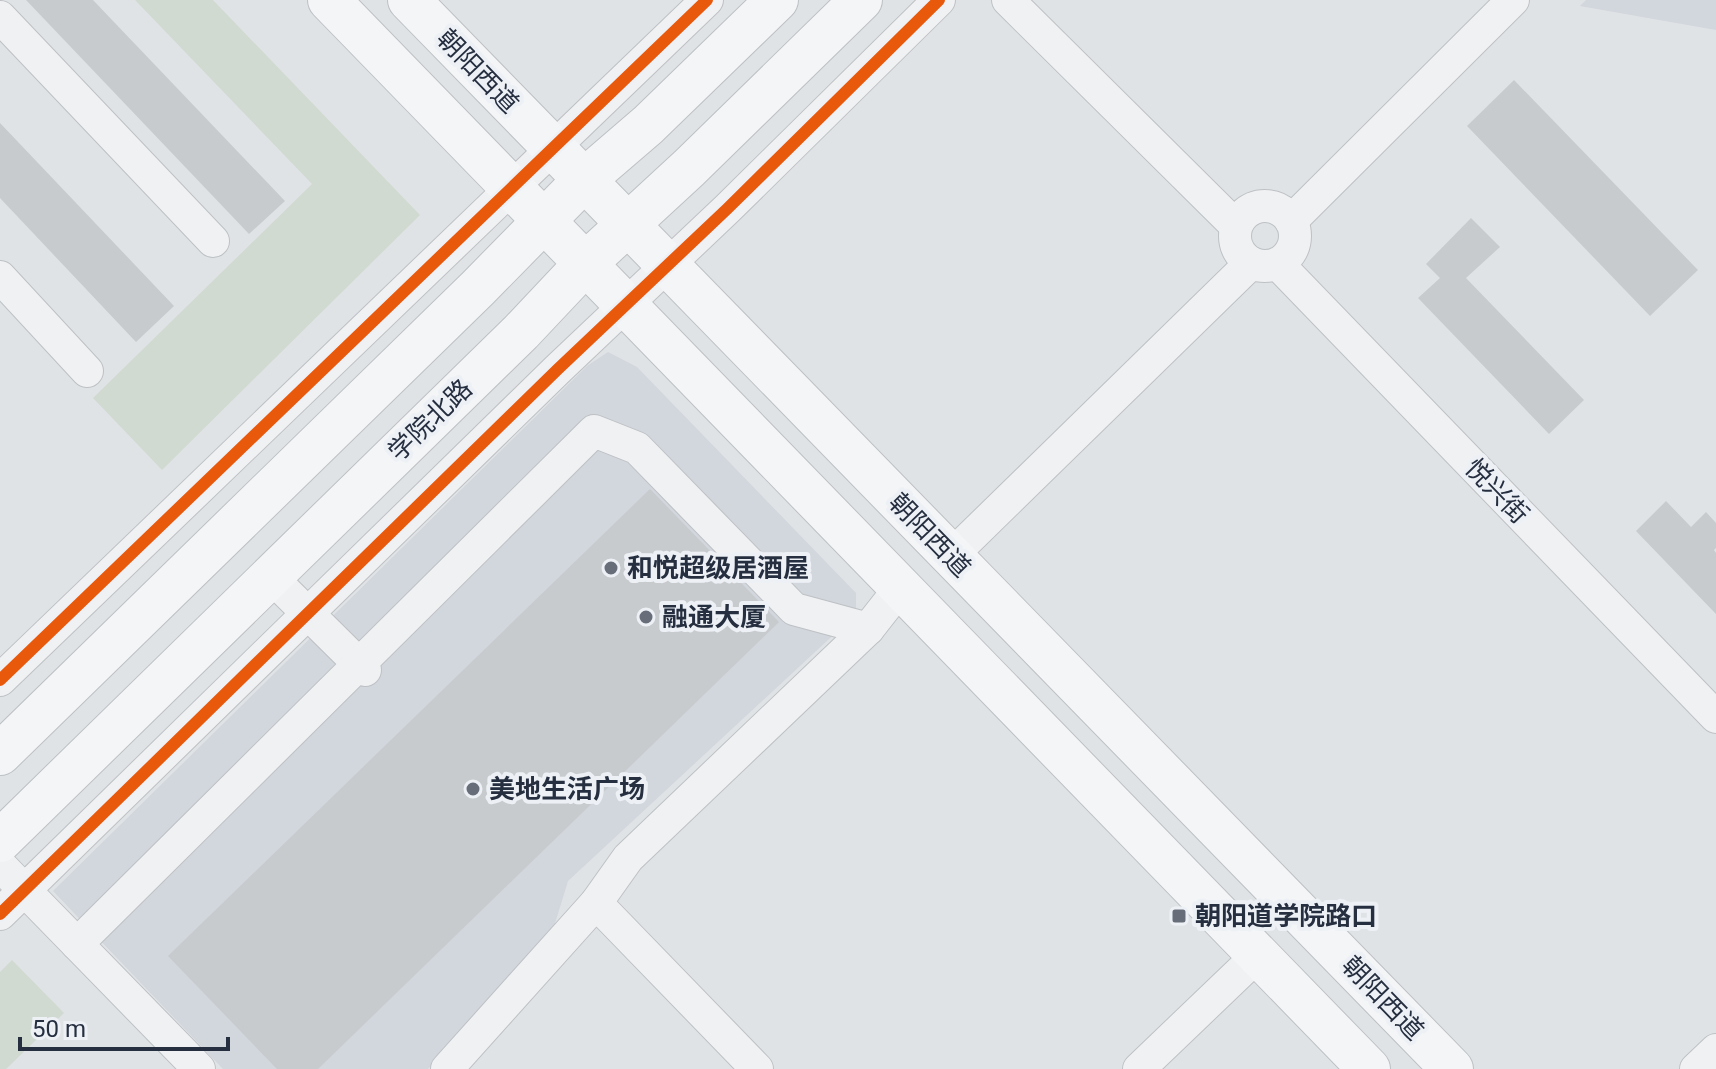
<svg xmlns="http://www.w3.org/2000/svg" width="1716" height="1069" font-family="Roboto,'Noto Sans SC',sans-serif">
  <rect width="100%" height="100%" fill="#e0e3e6"/>
  <g fill="#d2d6dd">
    <path d="M1586,0h130v30l-136,-24z"/>
    <path d="M608,352l29,15 219,226v21l-288,267 -15,49 -125,139h-205l-170,-178 534,-525z"/>
  </g>
  <g fill="#d0dad1">
    <path d="M135,0h78l207,215 -258,255 -69,-72 219,-214z"/>
    <path d="M12,960l52,53 -58,56h-6v-97z"/>
  </g>
  <g fill="#c8cbce">
    <path d="M26,0h67l192,201 -36,33z"/>
    <path d="M1514,80l184,190 -48,46 -183,-190z"/>
    <path d="M0,123l174,183 -38,36 -136,-144z"/>
    <path d="M1471,218l29,29 -34,31 118,122 -35,34 -131,-136 22,-20 -14,-14z"/>
    <path d="M650,489l129,133 -461,447h-41l-109,-113z"/>
    <path d="M1666,501l25,26 15,-15 10,11v25l-2,2 2,3v61l-80,-83z"/>
  </g>
  <g fill="none" stroke-linecap="round" stroke-linejoin="round">
    <g stroke="#bec1c4" stroke-width="34">
      <g id="minor">
        <path d="M1008,0l228,226"/>
        <path d="M0,17l213,224"/>
        <circle cx="1265" cy="236" r="30"/>
        <path d="M1291,221l222,-221"/>
        <path d="M1278,264l438,453"/>
        <path d="M0,277l87,94"/>
        <path d="M951,556l300,-293"/>
        <path d="M271,577l94,93"/>
        <path d="M0,680l707,-680"/>
        <path d="M0,865l199,204"/>
        <path d="M596,903l161,166"/>
        <path d="M0,914l558,-545 169,-160 212,-209"/>
        <path d="M77,944l517,-513 43,17 157,161 74,20"/>
        <path d="M447,1069l149,-166 32,-45 240,-229 33,-42"/>
        <path d="M1139,1069l119,-114"/>
        <path d="M1696,1069l20,-19"/>
      </g>
    </g>
    <g stroke="#bdc0c4" stroke-width="44">
      <g id="major">
        <path d="M329,0l1040,1069"/>
        <path d="M409,0l1043,1069"/>
        <path d="M0,754l478,-466 106,-108 64,-55 129,-125"/>
        <path d="M0,841l521,-509 65,-69 103,-95 172,-168"/>
      </g>
    </g>
    <use href="#minor" stroke="#f0f1f3" stroke-width="32"/>
    <use href="#major" stroke="#f4f5f6" stroke-width="42"/>
    <g stroke="#edf1f6" stroke-width="17">
      <g id="cycleway">
        <path d="M0,680l707,-680"/>
        <path d="M0,914l558,-545 169,-160 212,-209"/>
      </g>
    </g>
    <use href="#cycleway" stroke="#e8590c" stroke-width="12"/>
  </g>
  <g fill="#676e7a" stroke="#edf1f6" stroke-width="3">
    <circle cx="611" cy="568" r="8"/>
    <circle cx="646" cy="617" r="8"/>
    <circle cx="473" cy="789" r="8"/>
    <rect x="1171" y="908" width="16" height="16" rx="4"/>
  </g>
  <g text-anchor="middle" dominant-baseline="central" stroke-width="8" stroke-linejoin="round" paint-order="stroke">
    <g font-size="26" fill="#262f40" stroke="#edf1f6">
      <text transform="translate(478 71) rotate(46)">朝阳西道</text>
      <text transform="translate(430 420) rotate(-44)">学院北路</text>
      <text transform="translate(1497 491) rotate(46)">悦兴街</text>
      <text transform="translate(930 535) rotate(46)">朝阳西道</text>
      <text transform="translate(1383 998) rotate(46)">朝阳西道</text>
    </g>
    <g font-size="26" font-weight="bold" fill="#262f40" stroke="#edf1f6" text-anchor="start">
      <text x="627" y="568">和悦超级居酒屋</text>
      <text x="662" y="617">融通大厦</text>
      <text x="489" y="789">美地生活广场</text>
      <text x="1195" y="916">朝阳道学院路口</text>
    </g>
  </g>
  <path d="M20 1037v12h208v-12" fill="none" stroke="#262f40" stroke-width="4"/>
  <text x="32" y="1037" font-size="24" fill="#262f40" stroke="#edf1f6" stroke-width="6" paint-order="stroke">50 m</text>
</svg>
